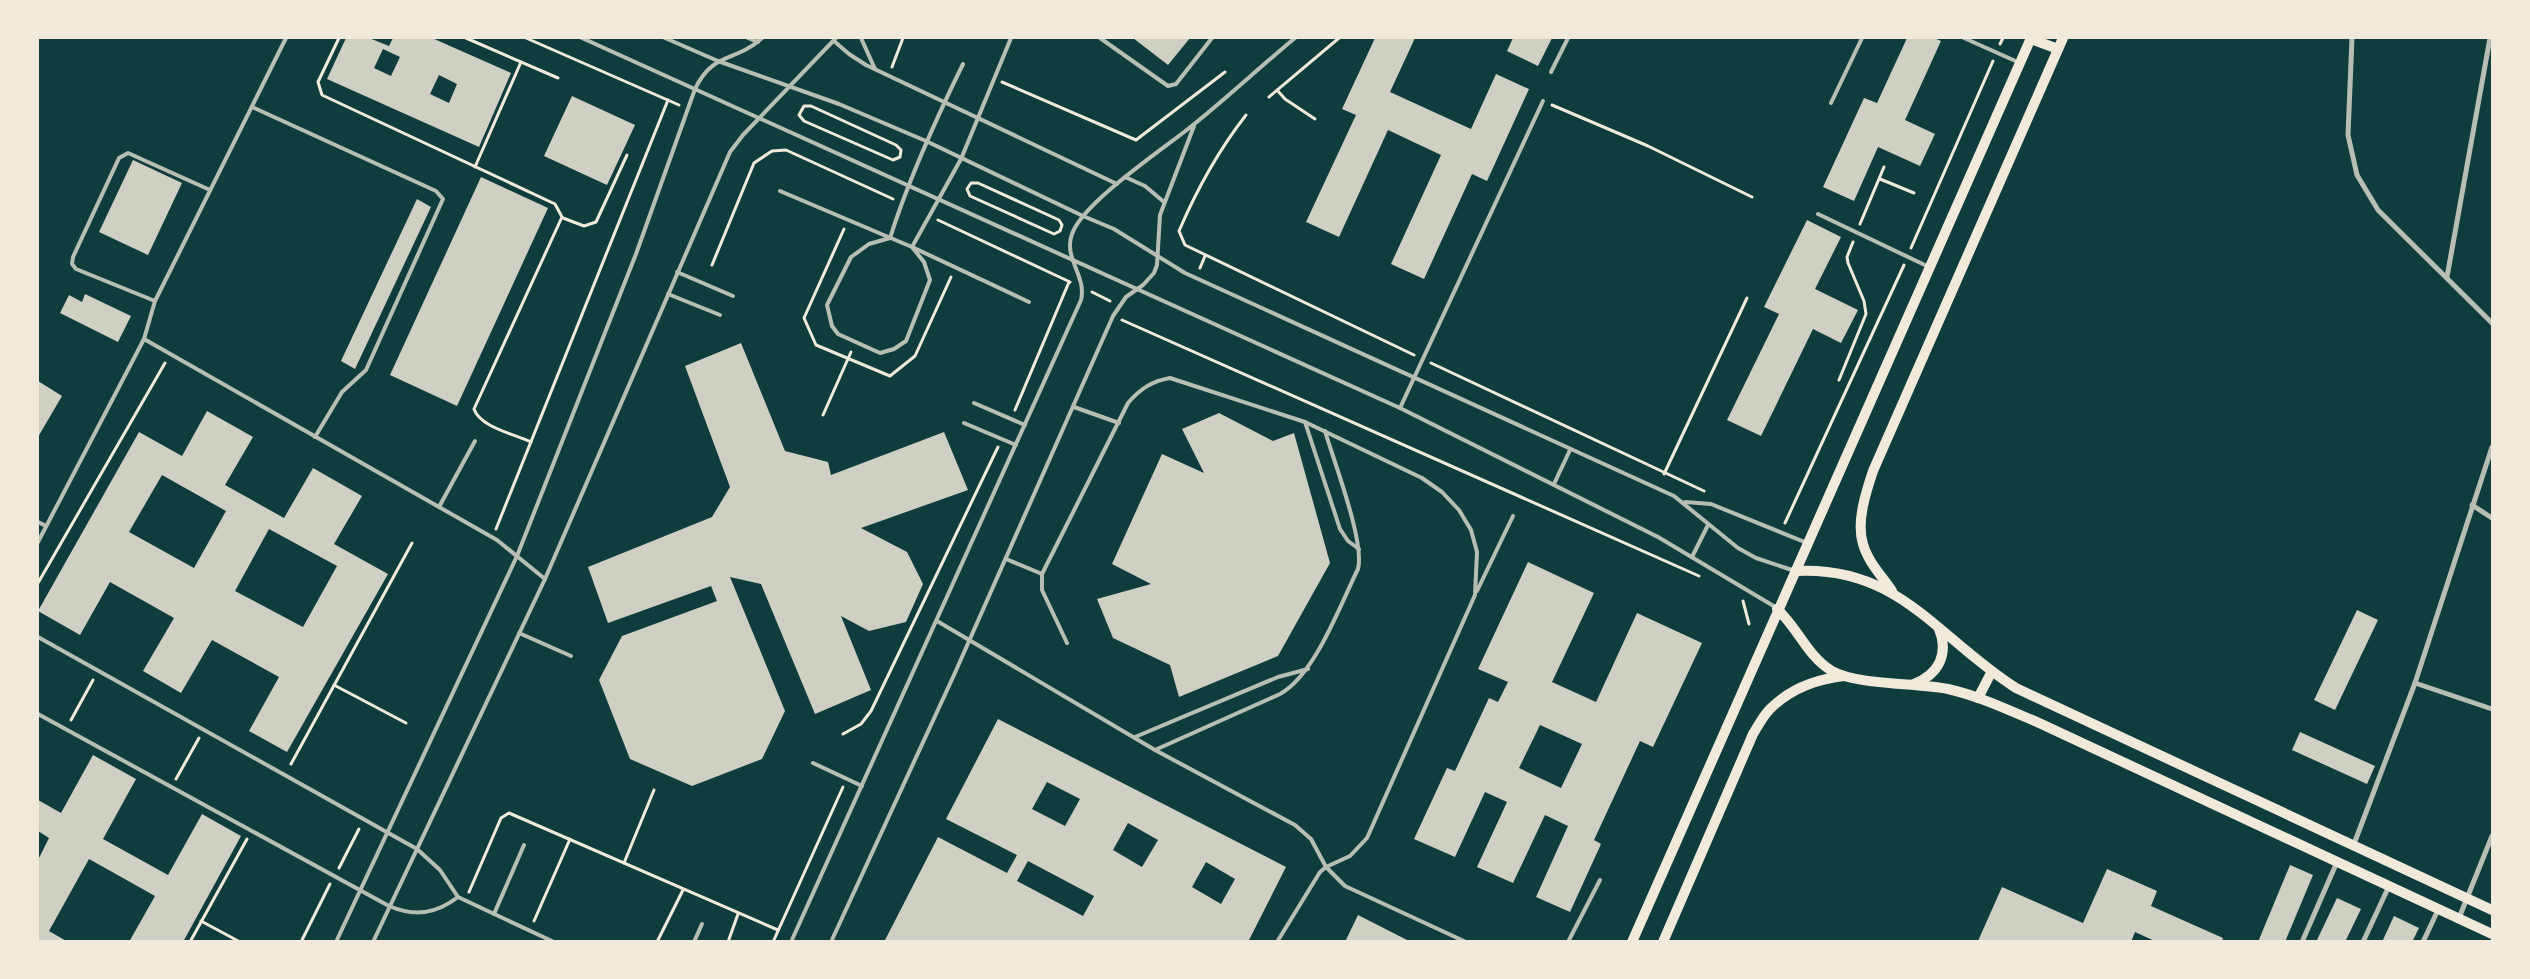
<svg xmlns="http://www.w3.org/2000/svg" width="2530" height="979" font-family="'Varela Round',sans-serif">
  <rect width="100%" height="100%" fill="#0f3d3e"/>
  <g fill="#cfcfc3" fill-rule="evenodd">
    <path d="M346,38h23l20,8 4,-8h39l79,35 -32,74 -152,-68zM383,49l17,8 -9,19 -17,-8zM439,75l18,9 -8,19 -19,-9z"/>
    <path d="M1133,38h57l-22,27z"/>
    <path d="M1375,38h40l-25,54 81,37 25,-55 33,15 -42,92 -15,-7 -48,105 -33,-15 50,-109 -53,-25 -49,107 -33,-15 50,-107 -14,-6z"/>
    <path d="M1513,38h39l-14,28 -31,-15z"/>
    <path d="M1907,38h27l7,3 -36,79 30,14 -15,32 -42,-19 -24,54 -31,-14 41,-89 13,5z"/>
    <path d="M572,96l63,29 -28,60 -63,-29z"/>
    <path d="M133,160l49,23 -34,72 -49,-23z"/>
    <path d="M481,177l67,31 -91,198 -67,-31z"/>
    <path d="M417,199l14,8 -76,162 -14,-8z"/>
    <path d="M1807,220l34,17 -26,52 43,21 -17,33 -28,-14 -52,107 -34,-16 52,-106 -15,-7z"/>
    <path d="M85,294l46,22 -13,26 -58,-29 9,-18 13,7z"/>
    <path d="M741,343l44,108 43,11 3,13 113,-43 24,58 -107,38 46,24 16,32 -17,38 -37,9 -28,-15 30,74 -56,24 -54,-130 -31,-7 55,134 -23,48 -70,27 -62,-27 -31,-79 23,-44 95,-35 -6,-15 -103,37 -20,-56 124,-50 18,-30 -45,-121z"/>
    <path d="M38,381l24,15 -24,41z"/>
    <path d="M207,411l46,26 -28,48 59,33 29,-50 49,28 -28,48 54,30 -101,178 -38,-21 30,-54 -67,-37 -31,53 -38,-22 31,-53 -64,-36 -30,53 -42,-24 101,-179 43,24zM162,475l64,36 -32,57 -65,-36zM269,529l68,37 -34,61 -68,-36z"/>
    <path d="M1219,413l54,28 21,-8 36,130 -52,93 -99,41 -9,-32 -57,-27 -16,-39 54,-15 -39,-20 50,-110 42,19 -22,-44z"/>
    <path d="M1528,562l66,31 -42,89 44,20 41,-89 65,30 -49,104 -13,-6 -46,99 7,4 -31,68 -34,-15 32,-71 -23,-11 -32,68 -36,-16 30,-65 -22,-10 -30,65 -41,-18 33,-71 8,3 34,-73 9,4 10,-20 -30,-13zM1540,725l42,19 -21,44 -42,-20z"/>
    <path d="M2357,610l21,10 -43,90 -21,-10z"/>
    <path d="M998,719l288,148 -38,75h-364l54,-105 69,36 10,-18 -71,-36zM1047,782l33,17 -15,27 -33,-17zM1128,823l30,17 -16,27 -29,-17zM1028,861l66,35 -11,20 -66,-35zM1206,862l29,17 -14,25 -29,-17z"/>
    <path d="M2300,732l75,34 -8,18 -75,-34z"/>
    <path d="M93,755l43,24 -33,60 65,36 34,-61 39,22 -58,106h-54l26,-46 -66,-37 -40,72 19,11h-30v-82l11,-22 -11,-7v-31l23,13z"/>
    <path d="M2290,865l23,10 -28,67h-27z"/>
    <path d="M2107,869l50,22 -6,15 72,32 -1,4h-65l-22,-10 -4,10 -153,-1 24,-54 81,36z"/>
    <path d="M2337,898l24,11 -16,33h-29z"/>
    <path d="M1358,915l53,27h-66z"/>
    <path d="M2394,916l25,12 -7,14h-30z"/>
  </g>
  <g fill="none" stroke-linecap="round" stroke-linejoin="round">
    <g stroke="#f1e9da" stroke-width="3">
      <path d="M339,38l-21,44 4,13 233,109 7,13 -88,192c6,18 40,25 57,33"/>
      <path d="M466,38l92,40"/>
      <path d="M526,38l153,67"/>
      <path d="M2000,44l3,-6"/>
      <path d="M892,67l11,-29"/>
      <path d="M1002,82l134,58 89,-68"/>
      <path d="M1277,90l8,9 30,20"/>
      <path d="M1269,97l70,-59"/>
      <path d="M1552,105l96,41 104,51"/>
      <path d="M804,106h7l85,39 5,5 -1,7 -7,3 -89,-39 -5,-6z"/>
      <path d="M1246,115c-28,36 -49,74 -67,116l6,14 229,110"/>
      <path d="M475,167l46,-105"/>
      <path d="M1880,179l34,14"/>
      <path d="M971,183h7l81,37 3,5 -2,6 -6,3 -84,-38 -3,-7z"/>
      <path d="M563,218l21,8 12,-4 31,-67"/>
      <path d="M938,220l132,62"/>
      <path d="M1860,224l24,-57"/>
      <path d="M844,229l-40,89 12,27 74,31 25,-20 36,-79"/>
      <path d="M1911,248l82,-187"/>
      <path d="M712,265l42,-102 18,-12 14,-1 107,49"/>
      <path d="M1200,268l5,-12"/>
      <path d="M1092,292l18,9"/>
      <path d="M1122,320l577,256"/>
      <path d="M1431,363l273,128"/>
      <path d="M1839,380l27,-66 -2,-13 -16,-38 -1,-6 6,-15"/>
      <path d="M1015,410l54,-128"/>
      <path d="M823,415l28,-63"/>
      <path d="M1664,474l83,-176"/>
      <path d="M1785,523l119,-258"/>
      <path d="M496,529l172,-429"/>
      <path d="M38,583l127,-220"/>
      <path d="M1743,601l6,23"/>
      <path d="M334,685l72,38"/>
      <path d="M71,720l22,-40"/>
      <path d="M843,734l18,-10 10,-13 127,-264"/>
      <path d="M291,764l121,-221"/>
      <path d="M176,779l23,-41"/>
      <path d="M624,863l30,-73"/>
      <path d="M339,868l20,-39"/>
      <path d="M469,892l32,-74 8,-5 269,117"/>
      <path d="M201,921l39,21"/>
      <path d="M534,921l36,-82"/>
      <path d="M190,942l57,-103"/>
      <path d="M301,942l29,-58"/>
      <path d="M657,942l26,-52"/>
      <path d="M728,942l10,-28"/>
      <path d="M773,942l70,-155"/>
    </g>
    <g stroke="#b8beb3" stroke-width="4">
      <path d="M582,38l818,370 258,129 119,71"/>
      <path d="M665,38l53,23 121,43 87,37 157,75 31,13 71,44 489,223 64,52 18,10 39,13"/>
      <path d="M748,38l10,4"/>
      <path d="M861,38l14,31"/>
      <path d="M1100,38l68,48 8,-2 36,-46"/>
      <path d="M1964,38l56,25"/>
      <path d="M834,41l15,13 17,11 251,119"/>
      <path d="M963,64c-28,57 -54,114 -73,174l-21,6 -18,13 -24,48 5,21 6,8 42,19 14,-4 12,-8 24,-61 -6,-18 -12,-15 49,-88 50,-121"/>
      <path d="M1551,72l17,-34"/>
      <path d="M1831,103l31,-65"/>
      <path d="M252,107l184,84 7,8 -77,171 -24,22 -27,45"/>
      <path d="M1125,177l20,9 19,16"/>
      <path d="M780,191l132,56 117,55"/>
      <path d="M1818,214l111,53"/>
      <path d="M677,272l56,24"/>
      <path d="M668,294l52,21"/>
      <path d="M155,301l-79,-32 -4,-5 1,-7 46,-99 9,-5 82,37"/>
      <path d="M144,339l353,201 48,39"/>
      <path d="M974,403l51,22"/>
      <path d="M1074,407l45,16"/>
      <path d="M1400,408l143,-307"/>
      <path d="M1305,422l35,107 8,12 11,8"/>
      <path d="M964,423l52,22"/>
      <path d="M1554,484l16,-34"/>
      <path d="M1685,502l26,2 96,39"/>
      <path d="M439,507l36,-66"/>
      <path d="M38,522l8,4"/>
      <path d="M38,542l106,-203 11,-38 131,-263"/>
      <path d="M1692,557l16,-32"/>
      <path d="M1006,559l36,15"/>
      <path d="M1477,591l36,-75"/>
      <path d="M937,621l218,129 140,75 16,14 15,28 19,19 121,56"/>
      <path d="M519,633l52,23"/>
      <path d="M38,637l379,212 23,21 18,27 96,45"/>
      <path d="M1067,643l-25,-53v-16l86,-171c12,-14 24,-22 42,-25l135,44 117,56 20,14 17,18 12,20 6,22 -2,43 -108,243 -17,18 -24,11 -6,5 -43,70"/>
      <path d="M38,714l351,192c26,11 47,8 69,-9"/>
      <path d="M1135,737l143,-60 30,-8"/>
      <path d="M1155,750l125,-56c35,-19 60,-89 78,-125 7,-27 -24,-107 -33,-138"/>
      <path d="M813,763l49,23"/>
      <path d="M494,914l30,-69"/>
      <path d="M336,942l181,-386 119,-302 59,-165c18,-38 40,-26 67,-51"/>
      <path d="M373,942l172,-363 185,-427 13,-17 93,-97"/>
      <path d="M694,942l8,-18"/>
      <path d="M791,942l290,-642c6,-24 -18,-42 -9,-66 11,-32 93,-86 121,-109 35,-28 68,-59 102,-87"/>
      <path d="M831,942l123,-267 159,-359 13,-19 17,-12 11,-12 3,-8 3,-50 34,-89"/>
      <path d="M1568,942l32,-62"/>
    </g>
    <g stroke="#b8beb3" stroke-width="5">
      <path d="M2352,38l-4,97 9,40 21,35 114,113"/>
      <path d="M2447,277l43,-239"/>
      <path d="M2472,505l20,13"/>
      <path d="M2415,683l77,26"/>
      <path d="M2354,844l61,-161 77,-236"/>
      <path d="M2459,918l33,-82"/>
      <path d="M2302,942l35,-80"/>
      <path d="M2363,942l26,-56"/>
      <path d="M2423,942l15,-32"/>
    </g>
    <g stroke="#f1e9da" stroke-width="10">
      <path d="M2031,39l27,10"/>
      <path d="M1795,571c104,-6 142,67 221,117l476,222"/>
      <path d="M1892,591c-10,-15 -24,-29 -29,-47 -7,-22 3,-52 10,-73l190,-433"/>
      <path d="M1777,609c21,19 30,47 55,62 24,14 86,12 116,18 31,7 60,21 89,33l455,212"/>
      <path d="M1914,684c25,-10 35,-30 25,-55"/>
      <path d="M1978,698l13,-25"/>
      <path d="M1632,942l399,-904"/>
      <path d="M1663,942l90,-208c5,-8 10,-18 17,-25 20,-20 47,-30 74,-33"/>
    </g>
  </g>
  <rect width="2530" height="979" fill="none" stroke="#f1e9da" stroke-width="78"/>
</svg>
